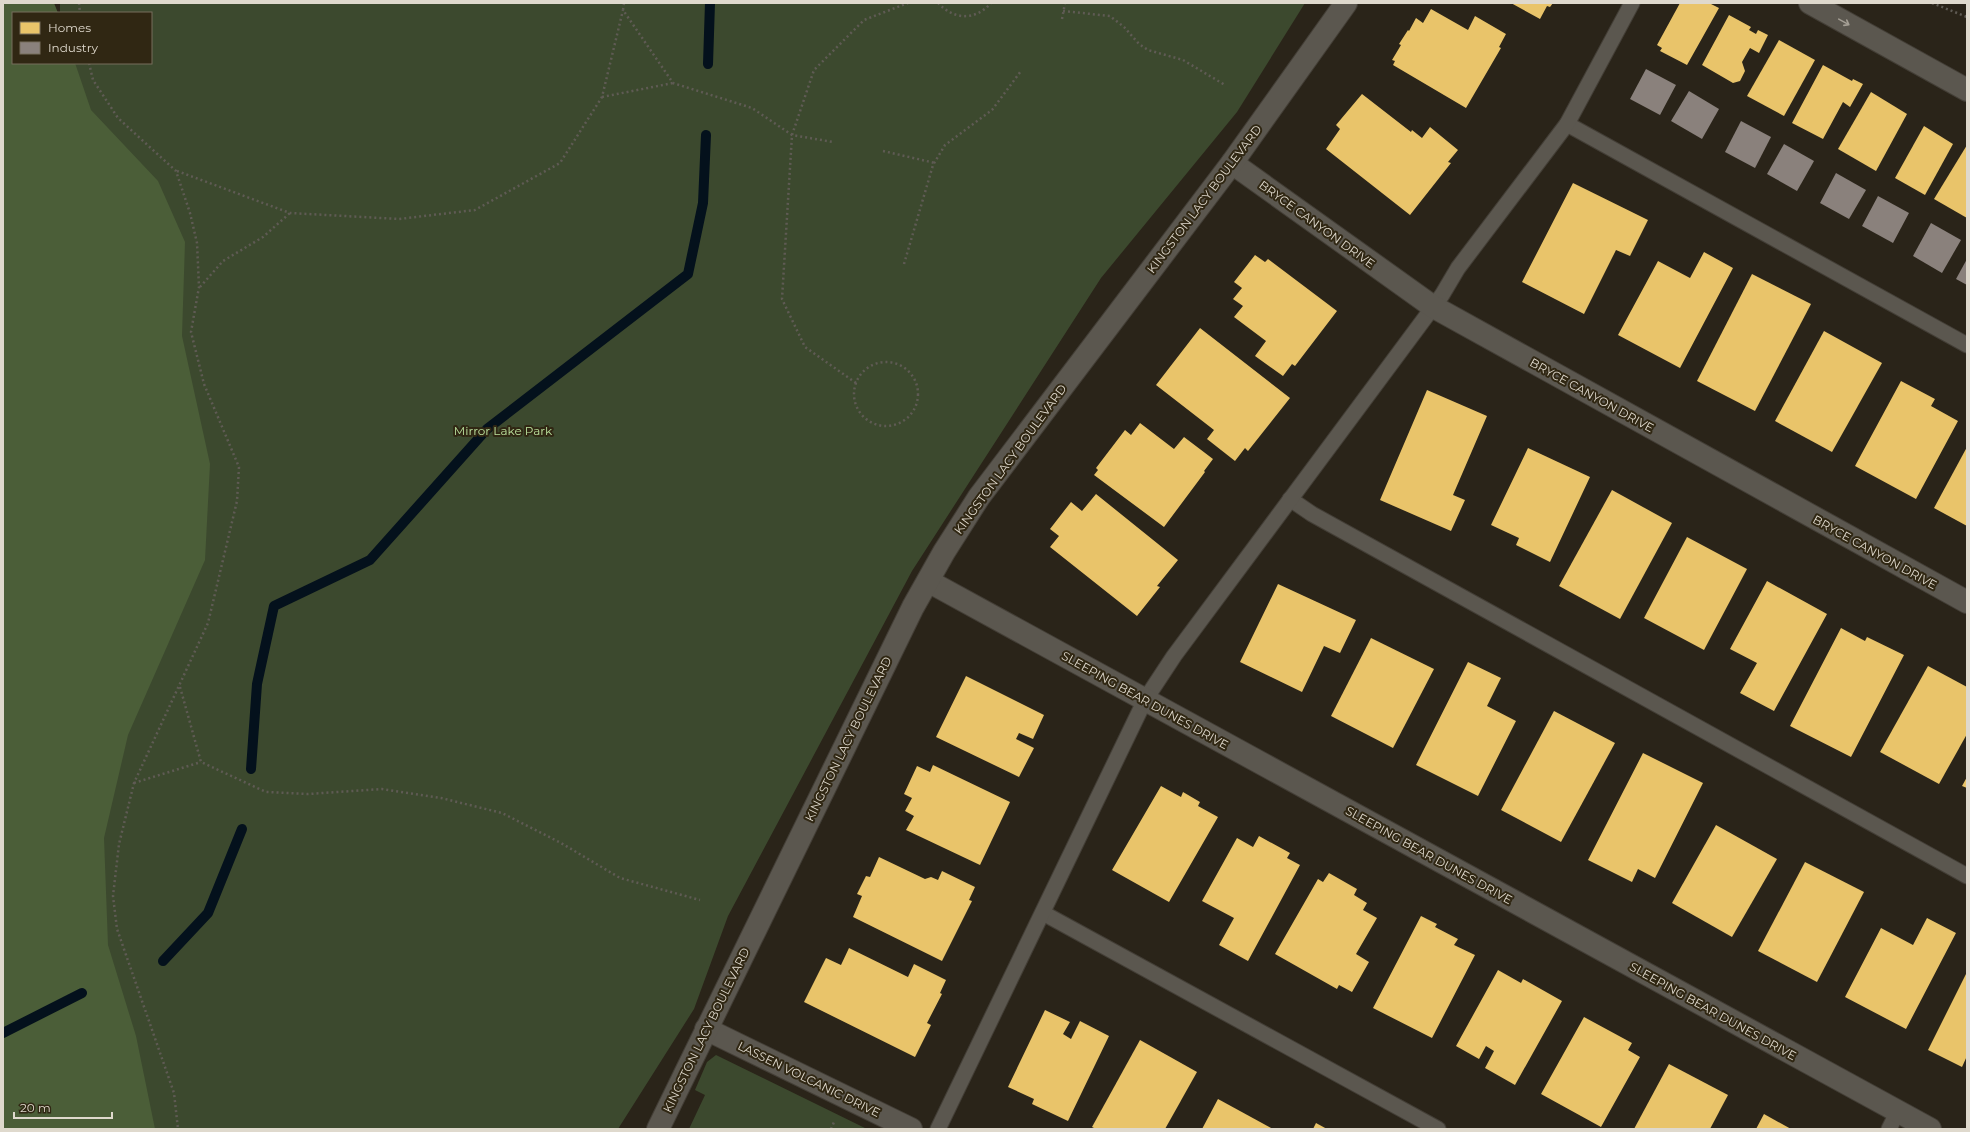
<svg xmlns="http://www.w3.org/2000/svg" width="1970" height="1132" font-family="Montserrat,sans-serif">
  <rect width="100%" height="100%" fill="#2a2419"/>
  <g fill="#3c492e">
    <path d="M60,3h1245l-68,109 -136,166 -189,293 -184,345 -34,93 -76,120h-514l-43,-1066h90v-50h-91z"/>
    <path d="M716,1055l151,74h-178l16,-34 -10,-5 12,-28z"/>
  </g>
  <path fill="#4b5e38" d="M3,3h51l4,10h-45v50h62l16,47 67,71 27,61 -3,94 28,128 -5,96 -77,175 -24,103 4,107 28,91 19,93h-152z"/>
  <g fill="#e9c46a">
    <path d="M1511,3h42l-3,4 -3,-1 -7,13z"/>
    <path d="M1680,3h29l10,5 -32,57 -27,-14 2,-3 -5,-3z"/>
    <path d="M1431,9l37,21 7,-14 31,18 -7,13 2,1 -35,60 -73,-43 2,-4 -3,-1 9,-15 -2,-1 9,-14 1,1 7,-13 7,5z"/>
    <path d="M1729,15l22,12 -2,3 7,4 2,-4 10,5 -9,18 -9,-5 -8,14 3,9 -5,10 -7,2 -31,-18z"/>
    <path d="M1779,40l36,20 -31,56 -37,-20z"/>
    <path d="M1823,65l29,16 1,-2 10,5 -13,23 -7,-5 -20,37 -31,-16z"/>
    <path d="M1871,92l36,22 -31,57 -38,-22z"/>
    <path d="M1362,94l49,38 1,-2 10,8 8,-11 28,23 -10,12 3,1 -41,52 -84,-66 14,-20 -4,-4z"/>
    <path d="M1924,126l29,18 -28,51 -30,-17z"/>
    <path d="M1967,145v73l-33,-19z"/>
    <path d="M1573,183l75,37 -18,36 -14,-6 -32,64 -62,-32z"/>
    <path d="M1704,252l29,16 -53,100 -62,-33 40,-74 32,17z"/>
    <path d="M1255,255l10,7 3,-3 69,52 -42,55 -3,-2 -9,12 -28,-20 11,-15 -32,-24 9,-11 -10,-7 9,-11 -8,-6z"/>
    <path d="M1752,274l59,30 -56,107 -58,-30z"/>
    <path d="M1200,328l90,70 -42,53 -3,-3 -10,13 -28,-22 7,-9 -58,-45z"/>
    <path d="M1824,331l58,32 -50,89 -57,-31z"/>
    <path d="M1901,381l34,18 -4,7 27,15 -42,78 -61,-33z"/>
    <path d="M1427,390l60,26 -34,79 12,5 -14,31 -71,-31z"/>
    <path d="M1140,423l34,26 10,-12 29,22 -9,12 1,1 -41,55 -70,-52 4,-5 -2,-2 29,-38 6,5z"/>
    <path d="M1967,447v79l-33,-18z"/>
    <path d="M1528,448l62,29 -40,85 -34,-17 3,-7 -28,-13z"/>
    <path d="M1612,490l60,33 -52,96 -61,-33z"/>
    <path d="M1096,494l82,66 -21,26 3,1 -23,29 -87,-69 9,-11 -9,-7 21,-27 11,9z"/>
    <path d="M1687,537l60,32 -43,81 -60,-32z"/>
    <path d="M1767,581l60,33 -53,97 -34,-18 17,-30 -27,-14z"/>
    <path d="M1278,584l78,36 -16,33 -16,-7 -22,46 -62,-30z"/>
    <path d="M1841,628l24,13 2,-4 37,18 -53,102 -61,-31z"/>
    <path d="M1371,638l63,31 -41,79 -62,-32z"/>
    <path d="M1468,662l33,16 -14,28 29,15 -38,75 -62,-31z"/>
    <path d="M1928,666l39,21v47l-28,50 -59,-32z"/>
    <path d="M966,676l78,39 -11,24 -14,-6 -3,6 18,9 -15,29 -83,-40z"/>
    <path d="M1554,711l61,32 -54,99 -60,-32z"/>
    <path d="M1643,753l60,30 -48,95 -17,-9 -6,13 -44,-22z"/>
    <path d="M933,765l77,37 -30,63 -74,-35 8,-14 -9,-5 7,-13 -8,-4 13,-28 13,6z"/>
    <path d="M1967,777v11l-5,-2z"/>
    <path d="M1161,786l20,11 2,-5 17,10 -2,4 20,11 -49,85 -57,-32z"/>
    <path d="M1716,825l61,34 -45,78 -60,-34z"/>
    <path d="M1259,836l31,17 -3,5 13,7 -52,96 -29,-16 15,-27 -32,-17 35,-63 16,9z"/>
    <path d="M879,857l46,22 6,-2 7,3 4,-9 33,16 -6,13 3,1 -30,60 -89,-44 9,-21 -5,-2 9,-18 4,1z"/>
    <path d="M1805,862l59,30 -47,90 -59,-31z"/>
    <path d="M1329,873l28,16 -3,6 13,8 -4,7 14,8 -21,36 13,8 -17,30 -13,-7 -2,4 -62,-35 43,-75 5,3z"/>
    <path d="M1421,916l16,8 -2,3 23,12 -4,6 21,10 -43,83 -59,-30z"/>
    <path d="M1927,918l29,15 -50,96 -61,-32 36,-69 32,17z"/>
    <path d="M849,948l59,29 6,-13 32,16 -6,13 2,1 -15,29 4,2 -16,32 -111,-55 22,-44 15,7z"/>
    <path d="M1498,970l23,13 2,-4 39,22 -47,84 -30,-17 9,-17 -8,-5 -7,13 -23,-13z"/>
    <path d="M1967,972v84l-5,11 -34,-17z"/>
    <path d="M1045,1010l25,12 -7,12 8,5 9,-18 29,15 -41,85 -36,-17 2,-5 -26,-12z"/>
    <path d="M1584,1017l48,26 -4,7 12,7 -39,70 -60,-33z"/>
    <path d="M1140,1040l57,32 -32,57h-69l-4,-2z"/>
    <path d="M1669,1064l59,31 -18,34h-76z"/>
    <path d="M1218,1099l55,30h-71z"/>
    <path d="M1764,1114l27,15h-35z"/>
    <path d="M1316,1123l11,6h-14z"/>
  </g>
  <g fill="#8a817c">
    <path d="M1646,69l30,16 -16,30 -30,-16z"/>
    <path d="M1689,91l30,18 -17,30 -31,-18z"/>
    <path d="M1741,121l30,16 -16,31 -30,-16z"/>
    <path d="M1784,144l30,17 -17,30 -30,-17z"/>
    <path d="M1836,173l30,17 -17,29 -29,-16z"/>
    <path d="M1878,196l31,17 -16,30 -31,-17z"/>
    <path d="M1931,223l30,17 -19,33 -29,-17z"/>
    <path d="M1967,259v26l-11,-6z"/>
  </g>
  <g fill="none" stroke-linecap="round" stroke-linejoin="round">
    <g stroke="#04111c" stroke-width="10">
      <path d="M708,64l2,-61"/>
      <path d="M251,769l6,-85 17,-78 96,-46 117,-131 201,-155 15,-71 3,-68"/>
      <path d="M163,961l45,-48 34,-84"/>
      <path d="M3,1033l79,-40"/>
    </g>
    <g stroke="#433e36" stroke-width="17">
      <g id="lane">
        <path d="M1567,124l400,221"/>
        <path d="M1290,499l22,15 655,362"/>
        <path d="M1043,913l395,216"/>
        <path d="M938,1129l207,-429 29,-44 268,-361 16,-27 109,-144 65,-121"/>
        <path d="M1889,1129l9,-18"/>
      </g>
    </g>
    <g stroke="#433e36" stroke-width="24">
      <g id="street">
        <path d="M1810,3l157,87"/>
        <path d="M1232,163l200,143 535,296"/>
        <path d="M928,581l1002,548"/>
        <path d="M706,1029l205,100"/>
        <path d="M658,1129l255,-522 31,-55 35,-55 253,-334 114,-160"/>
      </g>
    </g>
    <g stroke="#5f5b54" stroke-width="2.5" stroke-dasharray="2 3" stroke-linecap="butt">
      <path d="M79,3l1,10"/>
      <path d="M624,3l-1,7 50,73 79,25 40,27 41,7"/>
      <path d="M938,3c16,17 37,18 53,0"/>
      <path d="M1932,3l35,14"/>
      <path d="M1063,11l47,5 14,11 15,17 9,6 35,10 42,25"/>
      <path d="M1062,19l3,-16"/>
      <path d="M89,63l4,17 25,38 58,53 14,42 7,30 2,44 -8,45 13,52 35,83 -2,34 -29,122 -74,160 -15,61 -6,52 4,33 57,164 4,36"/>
      <path d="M602,97l71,-14"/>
      <path d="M883,151l52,12"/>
      <path d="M177,171l113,42 109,6 76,-9 85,-47 42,-66 21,-87"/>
      <path d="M904,264l29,-99 12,-20 47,-35 29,-39"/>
      <path d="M200,287l23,-26 40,-24 27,-24"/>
      <circle cx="886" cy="394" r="32"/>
      <path d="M856,383l-51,-36 -23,-48 10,-164 22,-65 50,-50 44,-17"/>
      <path d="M180,687l21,75 65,30 42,2 74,-5 59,9 61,15 59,30 59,35 80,22"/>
      <path d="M134,783l67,-21"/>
      <path d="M831,1129l3,-7"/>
    </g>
    <use href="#lane" stroke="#5b574f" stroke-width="15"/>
    <use href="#street" stroke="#5b574f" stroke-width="22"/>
  </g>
  <defs><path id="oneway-shaft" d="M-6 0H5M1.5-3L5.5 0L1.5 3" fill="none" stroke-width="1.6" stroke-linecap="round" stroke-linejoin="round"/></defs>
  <use stroke="#a49e94" href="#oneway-shaft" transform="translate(1844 22) rotate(29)"/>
  <g text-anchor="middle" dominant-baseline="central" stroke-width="4" stroke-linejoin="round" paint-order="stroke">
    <g font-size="12" fill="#dfd9cd" stroke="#302713">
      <text transform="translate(1204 199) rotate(-53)">KINGSTON LACY BOULEVARD</text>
      <text transform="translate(1317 224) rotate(36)">BRYCE CANYON DRIVE</text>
      <text transform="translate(1592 395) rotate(29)">BRYCE CANYON DRIVE</text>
      <text transform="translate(1010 459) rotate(-54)">KINGSTON LACY BOULEVARD</text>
      <text transform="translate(1875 552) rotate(29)">BRYCE CANYON DRIVE</text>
      <text transform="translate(1145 700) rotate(29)">SLEEPING BEAR DUNES DRIVE</text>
      <text transform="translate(848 739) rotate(-64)">KINGSTON LACY BOULEVARD</text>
      <text transform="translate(1429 855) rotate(29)">SLEEPING BEAR DUNES DRIVE</text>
      <text transform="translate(1713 1011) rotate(29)">SLEEPING BEAR DUNES DRIVE</text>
      <text transform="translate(706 1030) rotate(-64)">KINGSTON LACY BOULEVARD</text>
      <text transform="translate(809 1079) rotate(26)">LASSEN VOLCANIC DRIVE</text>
    </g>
    <g font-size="12" fill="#bbe19d" stroke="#302713">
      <text x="503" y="430">Mirror Lake Park</text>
    </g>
  </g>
  <rect width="1970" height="1132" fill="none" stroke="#dfd9cd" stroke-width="8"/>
  <rect x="12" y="12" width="140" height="52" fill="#302713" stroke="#766e5d"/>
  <rect x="20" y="22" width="20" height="12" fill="#e9c46a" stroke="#766e5d"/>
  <text x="48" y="32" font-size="12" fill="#dfd9cd">Homes</text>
  <rect x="20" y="42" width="20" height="12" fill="#8a817c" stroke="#766e5d"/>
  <text x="48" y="52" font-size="12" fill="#dfd9cd">Industry</text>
  <path d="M14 1112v6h98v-6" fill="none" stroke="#dfd9cd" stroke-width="2"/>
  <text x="20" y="1112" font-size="12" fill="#dfd9cd" stroke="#302713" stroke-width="3" paint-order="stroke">20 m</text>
</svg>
